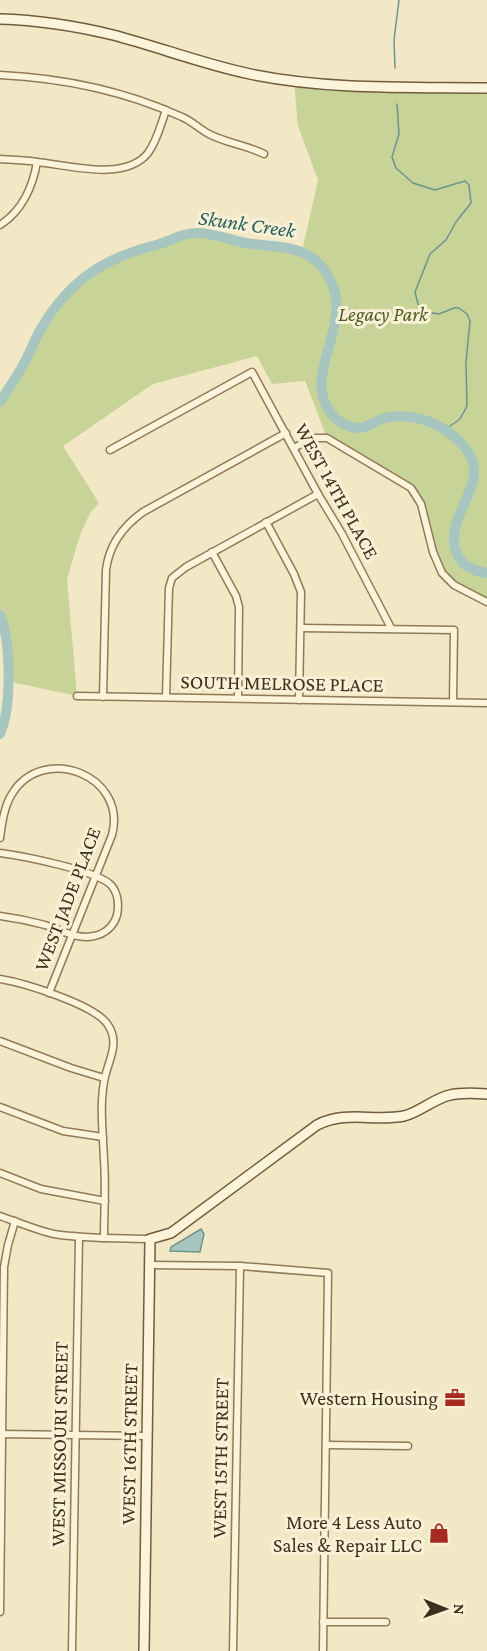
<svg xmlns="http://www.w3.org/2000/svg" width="487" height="1651" font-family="'Crimson Pro',serif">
  <rect width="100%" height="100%" fill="#f3e8c5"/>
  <path fill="#c8d397" d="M294,81l193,7v514l-33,-17 -12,-12 -24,-76 -19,-18 -72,-41 -22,-57 -33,3 -15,-28 -104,28 -90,62 36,57 -9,10 -10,22 -13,44 10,117 -70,-15v-39l-7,-27v-213l24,-39 17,-34 19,-30 17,-17 28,-19 29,-13 28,-7 30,-11 31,4 24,8 55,7 16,-71 -20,-54z"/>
  <path fill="#a7c6bf" stroke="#6c958e" stroke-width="1.5" d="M201,1229l3,5 -4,18 -30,-1 1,-4z"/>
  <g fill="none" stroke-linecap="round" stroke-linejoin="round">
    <g stroke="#6c958e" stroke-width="1.5">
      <path d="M395,68l-1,-28 5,-40"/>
      <path d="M397,104l2,30 -7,23 4,11 17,15 22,7 30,-9 4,4 2,18 -15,19 -10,18 -16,14 -15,38 3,12 8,8 13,2 15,-6h5l8,6 3,7 -4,41 1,44 -7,13 -14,10"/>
    </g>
    <g stroke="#a7c6bf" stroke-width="10">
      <path d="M0,402c8,-13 17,-25 24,-39 7,-12 11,-25 18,-36 28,-47 62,-69 114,-82 13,-3 25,-12 39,-12 20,-1 38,9 58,11 34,4 63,2 79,40 18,42 -25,86 -5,123 7,13 22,24 37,20 9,-3 16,-9 25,-10 31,-4 62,10 79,35 17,24 -6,49 -12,73 -7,25 4,45 31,48"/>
      <path d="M0,615c11,27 12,92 0,119"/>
    </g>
    <g stroke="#907a58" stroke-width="9">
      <g id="street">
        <path d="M0,75c62,3 125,16 182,42 10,4 17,12 27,17 17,9 37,11 55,20"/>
        <path d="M0,159c12,1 25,1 37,3 31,3 88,20 111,-9 9,-12 13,-29 18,-43"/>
        <path d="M0,225c22,-14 33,-39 37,-63"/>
        <path d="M294,448l18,-10h15l84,50 10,16 12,48 9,21 12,12 33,17"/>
        <path d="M110,450l142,-78 66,122 23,38 50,96"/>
        <path d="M266,522l28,52 7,18 -2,108"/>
        <path d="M212,552l24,44 3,11 -1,91"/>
        <path d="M301,628l153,2 -1,72"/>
        <path d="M77,696l410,7"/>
        <path d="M103,697l3,-127c3,-25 16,-43 37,-58l143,-79"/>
        <path d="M166,697l3,-109 3,-10 14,-11 132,-73"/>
        <path d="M0,838c2,-14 4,-32 12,-44 31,-51 116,-19 100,41l-63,158"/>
        <path d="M0,853c22,3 96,17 111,32 7,8 8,20 6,30 -3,11 -12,19 -23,21 -17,4 -33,-6 -49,-11 -15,-4 -30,-7 -45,-9"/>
        <path d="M0,979c24,4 96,26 108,46 12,18 1,34 -3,52 -6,27 -2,56 -1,83 2,26 0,52 0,78"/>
        <path d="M0,1041l71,27 33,10"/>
        <path d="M0,1107l63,24 40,6"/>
        <path d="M0,1173l41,16 64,12"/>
        <path d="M0,1216c18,6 36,14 54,18 32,5 64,4 96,5"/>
        <path d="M149,1265l91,1 88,7 -5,378"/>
        <path d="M0,1434l148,2"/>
        <path d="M326,1445l82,1"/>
        <path d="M0,1612l4,-345 4,-22 7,-24"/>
        <path d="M323,1622h63"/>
        <path d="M72,1651l7,-414"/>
        <path d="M233,1651l7,-385"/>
      </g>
    </g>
    <g stroke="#725b3c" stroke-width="12">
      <g id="secondary">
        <path d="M0,19c38,1 76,7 113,16 46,12 90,29 137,39 78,16 158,13 237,14"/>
        <path d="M144,1651l6,-412 21,-6 146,-108c30,-15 56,-3 87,-9 16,-4 29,-17 46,-21 12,-3 25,-2 37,-1"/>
      </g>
    </g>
    <use href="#street" stroke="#fcf4da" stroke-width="6"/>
    <use href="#secondary" stroke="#fcf4da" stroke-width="9"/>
  </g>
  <defs>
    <g id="office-bare" transform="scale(1.62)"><path d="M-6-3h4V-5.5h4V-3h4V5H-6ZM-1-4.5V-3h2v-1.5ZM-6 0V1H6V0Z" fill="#a62a22" stroke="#f9f1d6" stroke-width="2.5" paint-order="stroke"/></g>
    <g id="shop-bare" transform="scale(1.62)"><path d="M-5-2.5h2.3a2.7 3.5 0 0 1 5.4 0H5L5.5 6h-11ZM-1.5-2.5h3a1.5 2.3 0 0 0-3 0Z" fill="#a62a22" stroke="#f9f1d6" stroke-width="2.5" paint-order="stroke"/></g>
  </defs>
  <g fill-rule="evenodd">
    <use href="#office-bare" x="455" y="1398"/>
    <use href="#shop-bare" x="439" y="1533"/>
  </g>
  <g text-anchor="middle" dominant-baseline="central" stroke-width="6" stroke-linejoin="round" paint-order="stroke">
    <g font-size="20" font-style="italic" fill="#4b5e22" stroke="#f9f1d6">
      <text x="383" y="314">Legacy Park</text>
    </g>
    <g font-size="20" fill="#3f301e" stroke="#f9f1d6">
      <text transform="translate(337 491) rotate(61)">WEST 14TH PLACE</text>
      <text transform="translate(282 683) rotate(1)">SOUTH MELROSE PLACE</text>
      <text transform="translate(67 899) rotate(-69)">WEST JADE PLACE</text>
      <text transform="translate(59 1444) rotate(-89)">WEST MISSOURI STREET</text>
      <text transform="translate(129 1444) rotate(-89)">WEST 16TH STREET</text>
      <text transform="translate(220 1458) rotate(-89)">WEST 15TH STREET</text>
    </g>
    <g font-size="20" fill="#3f301e" stroke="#f9f1d6" text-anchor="end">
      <text x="438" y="1398">Western Housing</text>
      <text x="422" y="1522">More 4 Less Auto<tspan x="422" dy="23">Sales &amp; Repair LLC</tspan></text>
    </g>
    <g font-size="21" font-style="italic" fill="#2c6060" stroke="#f9f1d6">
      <text transform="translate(247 224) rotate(8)">Skunk Creek</text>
    </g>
  </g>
  <g transform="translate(445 1609) rotate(91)" stroke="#f9f1d6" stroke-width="4.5" paint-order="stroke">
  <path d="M0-4.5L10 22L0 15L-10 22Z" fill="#3f301e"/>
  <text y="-9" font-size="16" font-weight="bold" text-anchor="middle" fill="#3f301e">N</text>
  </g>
</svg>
